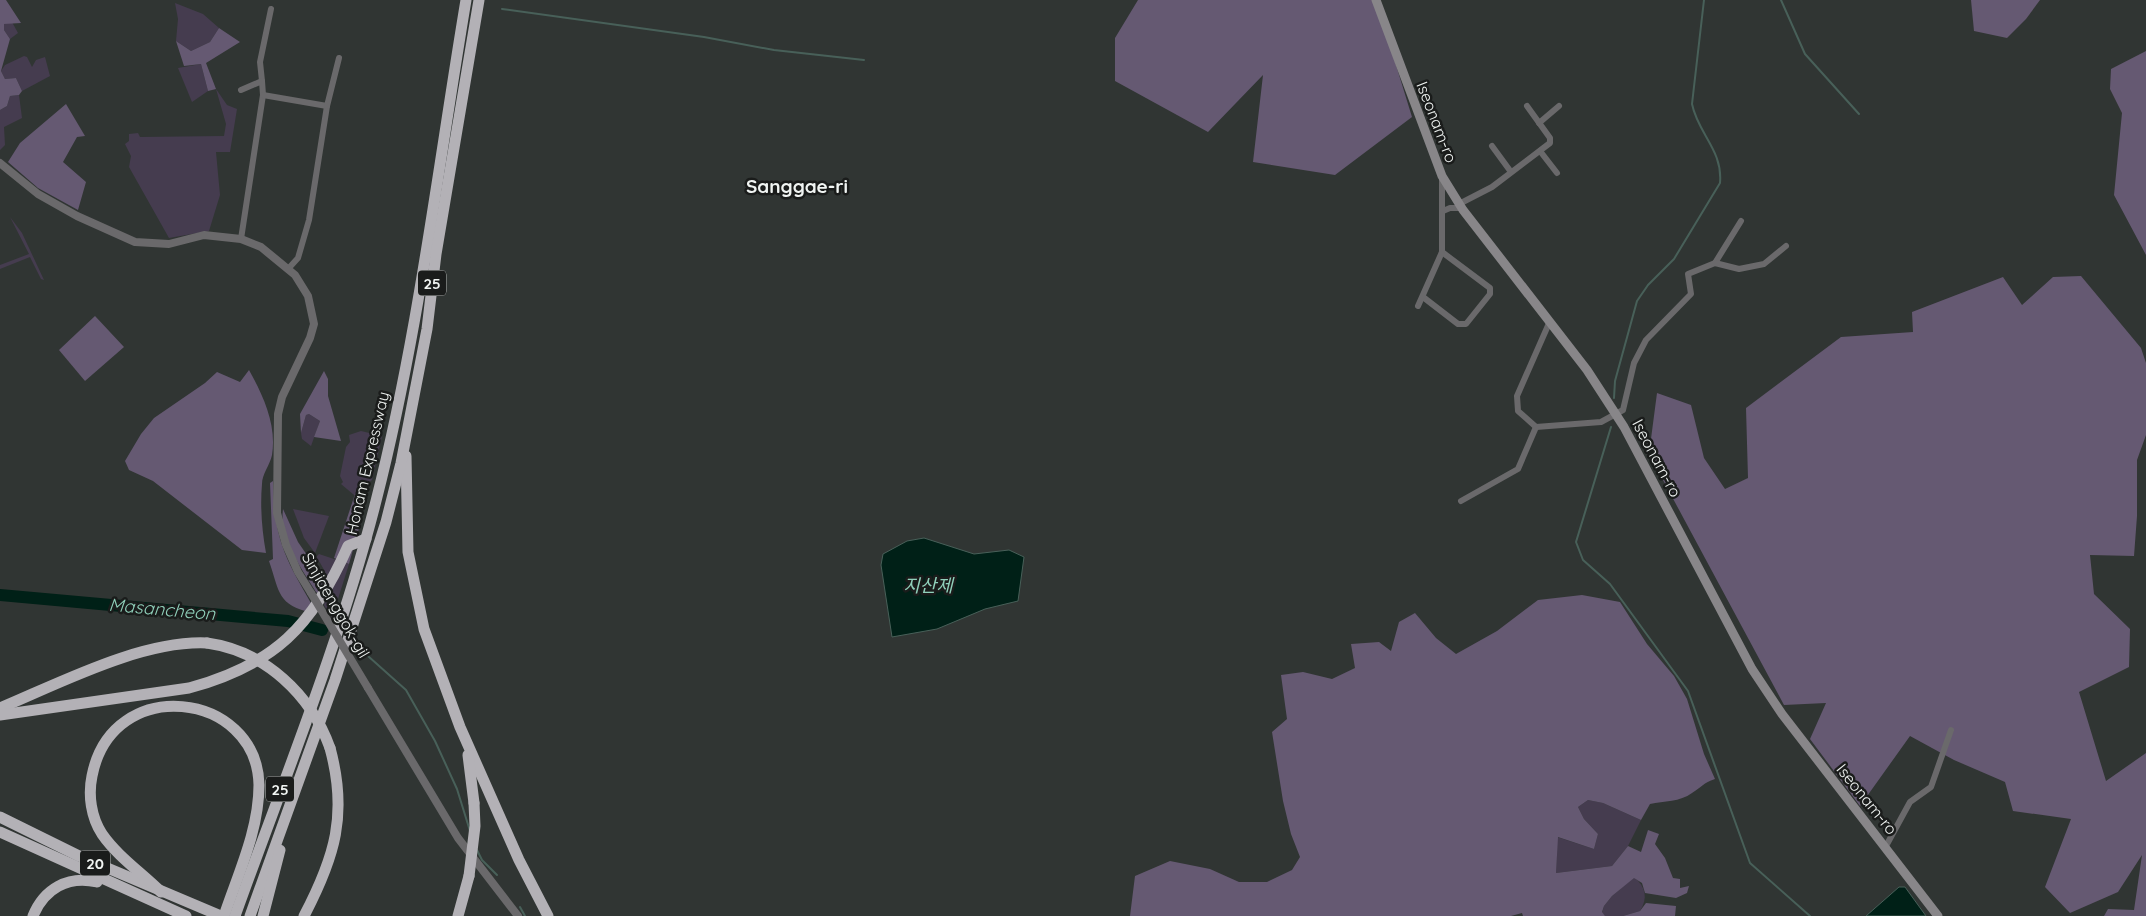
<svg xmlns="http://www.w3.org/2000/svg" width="2146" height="916" font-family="Quicksand,'Noto Sans KR',sans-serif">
  <rect width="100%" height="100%" fill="#303533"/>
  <g fill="#453c4f">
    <path d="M175,3l28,11 16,14 -9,14 -19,9 -15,-10 2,-22z"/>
    <path d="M12,22l6,11 -8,6 -6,-9v-6z"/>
    <path d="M24,56l3,1 5,10 4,-7 9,-3 5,19 -28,15 -6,-13 -11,1 -4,-8 4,-6z"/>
    <path d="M201,64l7,27 -16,11 -14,-34z"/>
    <path d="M216,89l11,16 10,4 -7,43h-14l4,43 -11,36 -40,7 -40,-71 2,-11 -6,-12 4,-3v-7l9,-1 2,4 84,-1 2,-12z"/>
    <path d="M19,95l3,23 -18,9 1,18 -5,5v-40l7,-4 3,-10z"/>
    <path d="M10,217l12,16 22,47 -3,-1 -11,-22 -30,12v-4l29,-11z"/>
    <path d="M309,414l11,7 -9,25 -9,-7 -1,-6 5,-18z"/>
    <path d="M361,431l21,5 -10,44 -6,5 -6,15 -19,-16 2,-2 -3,-6 6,-29 4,-5 -1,-7z"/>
    <path d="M293,509l36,7 -14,37 -11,-15z"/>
    <path d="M319,554l30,10 -17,54 -8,-13c6,-23 6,-28 -8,-48z"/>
    <path d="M1588,800l15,3 38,17 -13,26 -16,20 -56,7 1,-36 37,12 4,-15 -14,-15 -6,-12z"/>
    <path d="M1634,877c12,10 14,21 6,34l-17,5h-18l-3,-3 2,-7 8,-10z"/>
  </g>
  <g fill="#655972">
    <path d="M0,0h6l15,23 -17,1v6l6,9 -9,32 4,8 11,-1 6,13 -3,4 -9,1 -3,10 -7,4z"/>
    <path d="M1138,0h238l36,117 -77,58 -82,-13 10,-87 -55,57 -93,-51v-43z"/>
    <path d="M1971,0h69l-14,19 -19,19 -33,-7z"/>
    <path d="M219,28l21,14 -34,21 10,26 -8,2 -7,-27 -17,2 -8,-25 15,10 19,-9z"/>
    <path d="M2146,51v204l-32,-60 8,-82 -12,-24 1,-20z"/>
    <path d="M66,104l19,32 -8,1 -14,25 23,20 -8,28 -40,-22 -30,-26 12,-19z"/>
    <path d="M2081,276l60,72 5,15v72l-9,25v56l-3,40 -44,-1 4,39 36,35 -1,38 -50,25 27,89 40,-28v163h-42l4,-7 26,1 8,-55 -24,37 -48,21 -25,-26 26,-68 -58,-8 -8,-29 -51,-22 -44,-24 -50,70 -50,-67 16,-36 -42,2 -135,-251 8,-61 34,12 13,53 21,31 23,-11 -2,-70 95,-71 72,-5 -1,-20 91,-35 19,28 31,-28z"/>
    <path d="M95,316l29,31 -39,34 -26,-31z"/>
    <path d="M249,370c14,25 28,55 23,85 -2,10 -10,19 -10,29 -2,23 0,47 4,69l-24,-3 -89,-69 -24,-11 -4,-9 16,-27 13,-16 51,-35 12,-11 23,10z"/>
    <path d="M324,371l4,8v17l13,45 -27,-4 6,-16 -11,-7 -3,1 -5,18 -1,-19z"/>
    <path d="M273,481c1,61 13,78 42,129l-2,3c-36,-8 -33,-20 -44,-52l4,-2 -3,-76z"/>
    <path d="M355,494l5,6 -1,28 -10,36 -15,-6z"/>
    <path d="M283,509l15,33 22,32 4,9 -3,13 -5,-4c-14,-23 -37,-54 -33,-83z"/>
    <path d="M1582,595l38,7 27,42 27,32 13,23 17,55 11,25c-12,4 -13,8 -23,14 -12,9 -28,8 -42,11l-9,16 -38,-17 -15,-3 -10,7 6,12 14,15 -4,15 -36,-12 -2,36 56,-7 16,-20 13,6 7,-22 11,4 -4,10 10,14 8,20 7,1v9l9,-2 -2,7 -11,5 -31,-5 -3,-10 -8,-5 -22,18 -8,10 -2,6 3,4h-82l-1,-3 -11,3h-381l5,-40 35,-15 40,8 29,13h28l25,-12 8,-13 -9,-23 -8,-33 -11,-69 15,-13 -6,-44 22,-3 29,7 23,-11 -4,-24 28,-2 12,9 8,-29 16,-9 21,25 20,16 41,-23 41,-31z"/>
    <path d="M1646,903l30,3 -1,10h-52l17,-5z"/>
  </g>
  <g fill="#002017" stroke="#486059">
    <path d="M924,538l50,16 35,-4 15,7 -6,44 -33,8 -48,20 -45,8 -11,-72 2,-11 24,-13z"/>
    <path d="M1899,887h6l21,29h-60z"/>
  </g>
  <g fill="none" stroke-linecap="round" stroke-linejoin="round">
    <g stroke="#486059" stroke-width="2">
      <path d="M1781,0l24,54 54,60"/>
      <path d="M502,9l202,28 70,13 90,10"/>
      <path d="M1614,398l1,-17 22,-80 11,-16 26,-26 46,-76c3,-33 -22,-49 -28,-79l12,-104"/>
      <path d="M1611,427l-35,115 7,18 27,24 78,107 62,172 60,53"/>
      <path d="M359,648l47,42 29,51 22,48 13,42"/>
      <path d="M477,850l5,10 15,15"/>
      <path d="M520,907l5,9"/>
    </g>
    <path stroke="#002017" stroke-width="12" d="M0,595l288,26 34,9"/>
    <g stroke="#6a696b" stroke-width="6">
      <path d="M262,81l-2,-19 11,-53"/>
      <path d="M241,90l21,-9 1,14 -22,144"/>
      <path d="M263,95l64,11 -18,114 -11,38 -10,11"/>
      <path d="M327,106l12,-48"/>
      <path d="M1539,123l20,-17"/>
      <path d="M1492,146l19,26"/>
      <path d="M1540,151l17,22"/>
      <path d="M1459,204l33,-17 58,-44v-5l-23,-32"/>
      <path d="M1443,211l7,-3h12"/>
      <path d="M1715,263l26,-42"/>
      <path d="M1423,297l35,27h8l24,-30v-6l-48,-36"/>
      <path d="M1418,306l24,-54v-75"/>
      <path d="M1550,321l-33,75 1,15 18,16 65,-5 22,-12 11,-47 12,-23 45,-46 -3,-20 27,-11 24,6 25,-5 22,-18"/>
      <path d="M1461,501l57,-32 18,-42"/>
      <path d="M1886,846l24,-44 21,-15 20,-57"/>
    </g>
    <g stroke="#6a696b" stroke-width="8">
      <path d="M0,163l38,31 39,22 58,26 34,2 35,-9 37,4 20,8 34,28 13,21 6,28 -4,14 -28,59 -4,17 -1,99 9,32 12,27 13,21"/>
      <path d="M368,688l90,150 60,78"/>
    </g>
    <path stroke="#888689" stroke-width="9" d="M1376,0l66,176 21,34 124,160 37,57 128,242 30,45 156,202"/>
    <g stroke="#b3b1b6" stroke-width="11">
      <path d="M406,456l2,96 16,77 36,98 59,133 29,56"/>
      <path d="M0,708c60,-25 142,-68 207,-65"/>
      <path d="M0,715l189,-27c85,-23 124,-62 159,-142l18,-7"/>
      <path d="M468,755l6,48"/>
      <path d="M0,817l79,39 142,60"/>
      <path d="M0,832l186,84"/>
      <path d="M161,892c-19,-19 -43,-35 -59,-58 -11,-17 -14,-39 -10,-58 20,-103 165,-85 167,9 0,45 -21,89 -35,131"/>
      <path d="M33,916c11,-27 35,-41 64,-34"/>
      <path d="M235,916c49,-137 105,-273 141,-415 42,-164 62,-334 90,-501"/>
      <path d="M250,916l85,-236 51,-158 15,-59 26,-134 9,-75 43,-254"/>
      <path d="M263,916l17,-66"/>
      <path d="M304,916c31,-59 44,-102 26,-168"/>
      <path d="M458,916l11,-40"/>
    </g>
    <path stroke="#6a696b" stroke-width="8" d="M311,593l57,95"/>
    <g stroke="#b3b1b6" stroke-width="11">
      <path d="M207,643c58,8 104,52 123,105"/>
      <path d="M469,876l6,-50 -1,-23"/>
    </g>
  </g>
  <g text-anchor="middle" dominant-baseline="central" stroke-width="5" stroke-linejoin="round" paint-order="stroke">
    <g fill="#1a1c1b" stroke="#b0b3b2" stroke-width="1">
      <rect x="418" y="270.5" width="28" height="25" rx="4"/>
      <rect x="266" y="776.5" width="28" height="25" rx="4"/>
      <rect x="80" y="850.5" width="30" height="25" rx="4"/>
    </g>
    <g font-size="15" font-weight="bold" fill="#f0f4f2">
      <text x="432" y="283">25</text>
      <text x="280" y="789">25</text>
      <text x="95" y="863">20</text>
    </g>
    <g font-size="16" fill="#f0f4f2" stroke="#1a1c1b">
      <text transform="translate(1437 122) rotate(69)">Iseonam-ro</text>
      <text transform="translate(1657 458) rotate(62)">Iseonam-ro</text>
      <text transform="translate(367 463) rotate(-77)">Honam Expressway</text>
      <text transform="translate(336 605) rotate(60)">Sinjiaenggok-gil</text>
      <text transform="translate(1867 799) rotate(51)">Iseonam-ro</text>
    </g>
    <g font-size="18" font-style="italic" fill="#90d1bb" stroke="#1a1c1b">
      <text x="928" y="585">지산제</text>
      <text transform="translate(162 609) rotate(5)">Masancheon</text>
    </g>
    <g font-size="19" font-weight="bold" fill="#f0f4f2" stroke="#1a1c1b">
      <text x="797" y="186">Sanggae-ri</text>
    </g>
  </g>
</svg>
